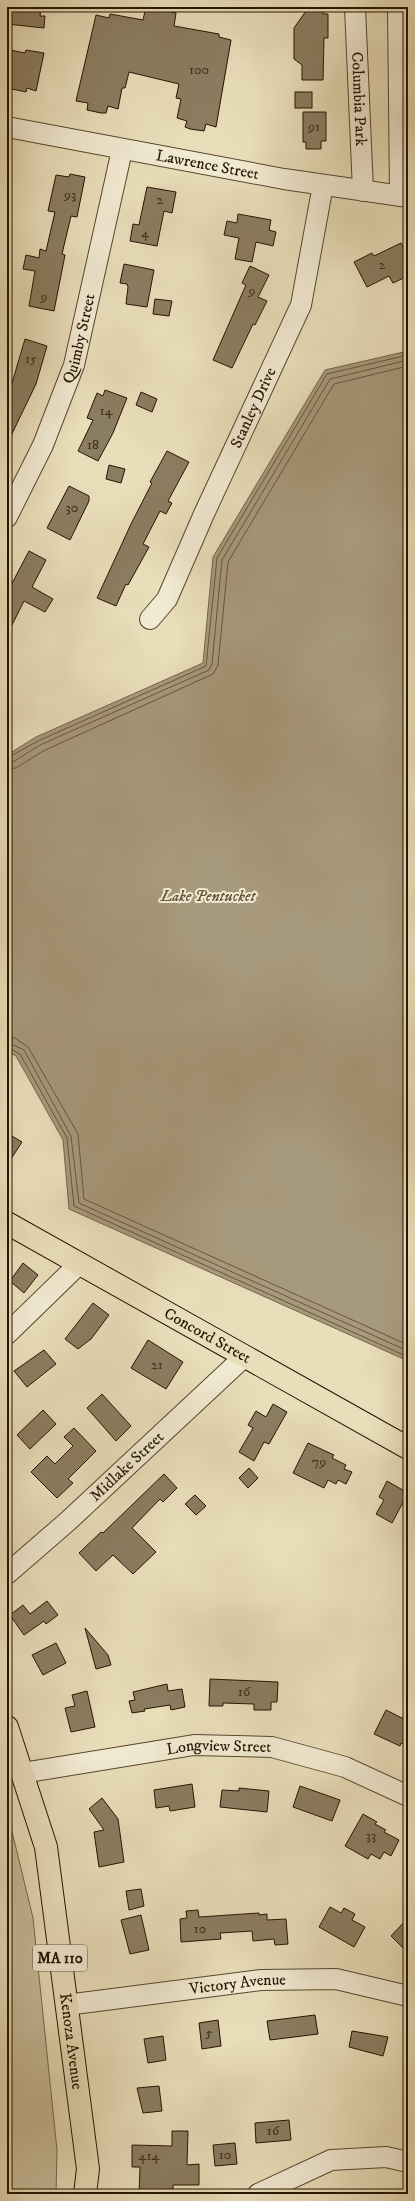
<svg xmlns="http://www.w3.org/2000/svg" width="415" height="2201" font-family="'IM FELL DW Pica',serif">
  <rect width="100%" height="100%" fill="#e9deba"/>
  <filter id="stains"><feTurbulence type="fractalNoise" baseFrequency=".005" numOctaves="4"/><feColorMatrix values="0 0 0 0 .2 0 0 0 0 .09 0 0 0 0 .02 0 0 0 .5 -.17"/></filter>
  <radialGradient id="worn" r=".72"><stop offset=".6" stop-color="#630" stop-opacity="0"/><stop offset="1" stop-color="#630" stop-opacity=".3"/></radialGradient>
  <path fill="#c8bc9b" stroke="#77684e" d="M7,1811l26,107 24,232 -1,44h-49z"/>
  <path fill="#a7997b" stroke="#73644a" d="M408,351v1010l-339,-152 -6,-69 -47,-84 -9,-5v-296l29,-18 167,-74 10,-106 112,-187z"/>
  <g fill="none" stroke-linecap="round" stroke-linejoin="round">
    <g stroke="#66563e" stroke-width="1">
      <path d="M7,758l31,-17 168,-75 11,-108 110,-184 81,-19"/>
      <path d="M7,763l6,-1 27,-17 169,-75 3,-6 10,-104 108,-181 78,-19"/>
      <path d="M7,769l9,-1 27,-17 170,-77 5,-9 10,-103 106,-178 74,-18"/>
      <path d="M7,1036l8,2 13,9 50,87 6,65 324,146"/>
      <path d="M7,1042l17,8 47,86 8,67 329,148"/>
      <path d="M7,1047l13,7 47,84 7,68 334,151"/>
    </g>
  </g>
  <g fill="#8b7d61" stroke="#261401">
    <path d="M7,7h34l-1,9h5l-1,12 -37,-4z"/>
    <path d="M146,7l30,6 -2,13 45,8v3l12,3 -15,87 -10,-3 -2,7 -14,-2 -5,-2 2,-6 -10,-3 4,-19 -5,-1 3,-14 -50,-12 -4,16h-3l-4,21 -10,-3 -2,7h-5l-14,-3 1,-7 -12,-2 20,-86 13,3 1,-4 33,6z"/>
    <path d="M306,11h17v3h5v24h-4l-1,42h-21v-15l-8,-6v-31z"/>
    <path d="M10,50l15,3 1,-3 18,3 -8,38 -9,-3 -1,4 -19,-4v-22z"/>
    <rect x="295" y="92" width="17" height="16"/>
    <path d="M303,112h23v29h-5v8h-15v-7h-3z"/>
    <path d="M70,174l15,3 -8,40 -6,-1 -9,38 3,1 -11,56 -25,-5 6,-35 -12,-2 3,-14 13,3 1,-9 6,2 9,-39 -7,-1 8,-36 13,2z"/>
    <path d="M147,187l29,5 -4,21 -8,-2 -7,35 -27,-5 3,-17 6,1z"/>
    <path d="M238,214l33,6 -2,10 7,2 -3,14 -17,-4 -4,20 -17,-3 4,-21 -15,-3 3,-14 10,2z"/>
    <path d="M401,243l7,15v18l-15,7 -4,-7 -22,11 -13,-25 18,-9 2,3z"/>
    <path d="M124,264l30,6 -7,37 -21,-3 2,-17 -1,-3 -7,-1z"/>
    <path d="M250,266l19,9 -11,22 9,4 -12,24 -2,-1 -21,44 -19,-8 33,-75 -4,-2z"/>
    <path d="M155,299l17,2 -3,15 -16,-2z"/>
    <path d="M25,339l22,7 -11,38 -29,60v-44z"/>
    <path d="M105,390l22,8 -14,35 -15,28 -20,-10 15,-31 -6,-2 10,-25 6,3z"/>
    <path d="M141,392l16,7 -5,13 -16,-7z"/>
    <path d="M167,451l22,11 -21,39 4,2 -6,11 -6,-3 -17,33 6,3 -21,38 -2,-1 -10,22 -19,-8 34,-74 21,-41 -2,-1z"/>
    <path d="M109,465l16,4 -4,14 -15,-4z"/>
    <path d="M69,486l20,10v5l-19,39 -23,-12z"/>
    <path d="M29,551l17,9 -14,27 21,12 -8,13 -21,-11 -17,34v-42z"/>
    <path d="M7,1133l15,9 -15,23z"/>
    <path d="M23,1263l15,12 -14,18 -14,-12z"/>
    <path d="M93,1303l16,12 -18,24 -13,10 -13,-10z"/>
    <path d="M148,1340l35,22 -17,27 -35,-21z"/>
    <path d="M44,1350l12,14 -29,23 -13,-16z"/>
    <path d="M102,1394l29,32 -15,15 -29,-33z"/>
    <path d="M273,1404l14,8 -18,32 -5,-2 -10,19 -15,-9 14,-24 -5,-3 8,-14 10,6z"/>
    <path d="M43,1410l13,14 -26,25 -13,-14z"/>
    <path d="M74,1428l22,23 -28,28 5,4 -16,15 -26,-26 16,-16 8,8 18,-18 -9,-9z"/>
    <path d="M308,1443l26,12 -2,3 14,7 -2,4 8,3 -6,12 -8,-4 -2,4 -8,-4 -4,8 -31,-15z"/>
    <path d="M249,1468l9,10 -10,10 -9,-10z"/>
    <path d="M164,1474l13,14 -14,14 -3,-3 -28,29 24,24 -23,22 -20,-19 -17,16 -17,-18 22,-21 2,1z"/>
    <path d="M387,1481l21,12 -16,30 -16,-9 8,-14 -5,-3z"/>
    <path d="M195,1495l11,11 -10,9 -11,-11z"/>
    <path d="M47,1601l11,14 -12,9 -2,-3 -20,14 -14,-20 13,-10 7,9z"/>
    <path d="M85,1628l23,27 3,10 -15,4z"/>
    <path d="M56,1643l10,20 -23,12 -11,-20z"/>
    <path d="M210,1679l68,3 -1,20h-6v8h-17v-6l-31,-1v3h-14z"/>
    <path d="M167,1684l1,7 14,-2 3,18 -14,3 -1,-5 -26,4 1,2 -13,2 -3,-12 6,-1 -2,-8z"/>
    <path d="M87,1691l8,36 -24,5 -6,-24 10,-2 -3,-11z"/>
    <path d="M386,1710l22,11v25l-7,-3 -1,3 -26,-12z"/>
    <path d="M192,1784l3,23 -25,4 -1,-5 -13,2 -2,-18z"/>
    <path d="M300,1786l40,14 -8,21 -39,-14z"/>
    <path d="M239,1788l30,3 -2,21 -47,-5 2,-17 17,1z"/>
    <path d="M102,1798l16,21 6,43 -25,5 -5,-35 10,-2 -15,-21z"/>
    <path d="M363,1814l14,8 -2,2 11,6 -2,2 15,8 -8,16 -7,-4 -4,7 -9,-5 -3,5 -23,-13z"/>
    <path d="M141,1889l3,17 -15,4 -3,-19z"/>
    <path d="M330,1907l11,6 3,-5 11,6 -3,6 13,7 -11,20 -35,-20z"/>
    <path d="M198,1910l1,7 60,-4v2l8,-1v6l19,-1 2,25 -13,1 -1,-6 -21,2 -1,-10 -32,2 1,6 -40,3 -1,-23 7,-1 -1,-7z"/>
    <path d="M141,1915l8,35 -19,4 -9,-34z"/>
    <path d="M408,1918v35l-17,-17z"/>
    <path d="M315,2015l3,19 -48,6 -3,-19z"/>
    <path d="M218,2020l3,26 -19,3 -3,-26z"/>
    <path d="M352,2031l36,6 -5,19 -34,-9z"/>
    <path d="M163,2036l3,24 -18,3 -4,-24z"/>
    <path d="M159,2086l3,25 -19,2 -6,-25z"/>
    <path d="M289,2120l2,20 -35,3 -1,-20z"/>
    <path d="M172,2131h16l-1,34 12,-1v21h-26v9h-34l1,-27h-8v-22l40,1z"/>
    <path d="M235,2143l2,21 -22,2 -2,-21z"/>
  </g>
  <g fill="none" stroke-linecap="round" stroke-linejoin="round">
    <g stroke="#57462f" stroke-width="22">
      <g id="minor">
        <path id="s1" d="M355,7l8,184"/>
        <path d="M398,7l2,189"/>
        <path id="s2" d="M7,127l277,52 124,18"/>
        <path id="s3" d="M7,517l36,-72 31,-80 48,-215"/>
        <path id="s4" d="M150,619l17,-20 37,-85 97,-209 22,-120"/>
        <path d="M7,1334l72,-70"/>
        <path id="s5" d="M7,1574l60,-52 177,-165"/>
        <path id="s6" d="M22,1773l172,-28 78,2 73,20 63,29"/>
        <path id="s7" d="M66,2005l195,-25 75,-1 72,17"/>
        <path d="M258,2194l73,-34 55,-3 22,5"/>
      </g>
    </g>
    <g stroke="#261401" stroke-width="24">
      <g id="major">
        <path id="s8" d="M7,1223l401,225"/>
        <path id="s9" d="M7,1727l39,120 42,322 -3,25"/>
      </g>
    </g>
    <use href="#minor" stroke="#f1ead2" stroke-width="20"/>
    <use href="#major" stroke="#e9deba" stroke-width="22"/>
  </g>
  <g text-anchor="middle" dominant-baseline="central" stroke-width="4" stroke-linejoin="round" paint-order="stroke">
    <g font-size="14" fill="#3f2e19">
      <text x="199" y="70">100</text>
      <text x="314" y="127">91</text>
      <text x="70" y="195">93</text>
      <text x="160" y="200">2</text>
      <text x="145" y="233">4</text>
      <text x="382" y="265">2</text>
      <text x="252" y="291">9</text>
      <text x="44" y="297">9</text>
      <text x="31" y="359">15</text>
      <text x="106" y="411">14</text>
      <text x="93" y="445">18</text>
      <text x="72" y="508">30</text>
      <text x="157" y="1365">21</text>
      <text x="319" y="1462">79</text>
      <text x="244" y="1692">16</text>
      <text x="371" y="1836">33</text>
      <text x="200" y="1929">10</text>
      <text x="209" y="2033">5</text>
      <text x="273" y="2131">16</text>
      <text x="225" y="2155">10</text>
      <text x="149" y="2156">414</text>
    </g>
    <rect fill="#f1ead2" stroke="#635440" stroke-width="1" x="33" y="1945" width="54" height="26" rx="3"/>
    <g font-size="15" font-weight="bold" fill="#261401">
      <text x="60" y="1958">MA 110</text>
    </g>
    <g font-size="16" fill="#261401" stroke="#f1ead2">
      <text stroke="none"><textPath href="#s1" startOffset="92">Columbia Park</textPath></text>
      <text stroke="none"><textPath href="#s2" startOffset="204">Lawrence Street</textPath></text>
      <text stroke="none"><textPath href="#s3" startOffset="193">Quimby Street</textPath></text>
      <text stroke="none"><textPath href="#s4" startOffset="236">Stanley Drive</textPath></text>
      <text stroke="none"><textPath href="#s8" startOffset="230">Concord Street</textPath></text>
      <text stroke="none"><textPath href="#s5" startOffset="161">Midlake Street</textPath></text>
      <text stroke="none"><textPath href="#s6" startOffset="199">Longview Street</textPath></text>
      <text stroke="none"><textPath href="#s7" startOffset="173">Victory Avenue</textPath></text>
      <text stroke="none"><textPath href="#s9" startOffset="322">Kenoza Avenue</textPath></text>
    </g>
    <g font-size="16" font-style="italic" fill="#5f4f37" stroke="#f1ead2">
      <text x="208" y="896">Lake Pentucket</text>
    </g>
  </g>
  <rect width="415" height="2201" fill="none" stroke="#e9deba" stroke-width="24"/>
  <rect x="8" y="8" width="399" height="2185" fill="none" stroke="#261401" stroke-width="2"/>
  <rect x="12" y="12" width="391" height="2177" fill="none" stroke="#261401"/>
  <rect width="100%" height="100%" filter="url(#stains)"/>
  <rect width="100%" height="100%" fill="url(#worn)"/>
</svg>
